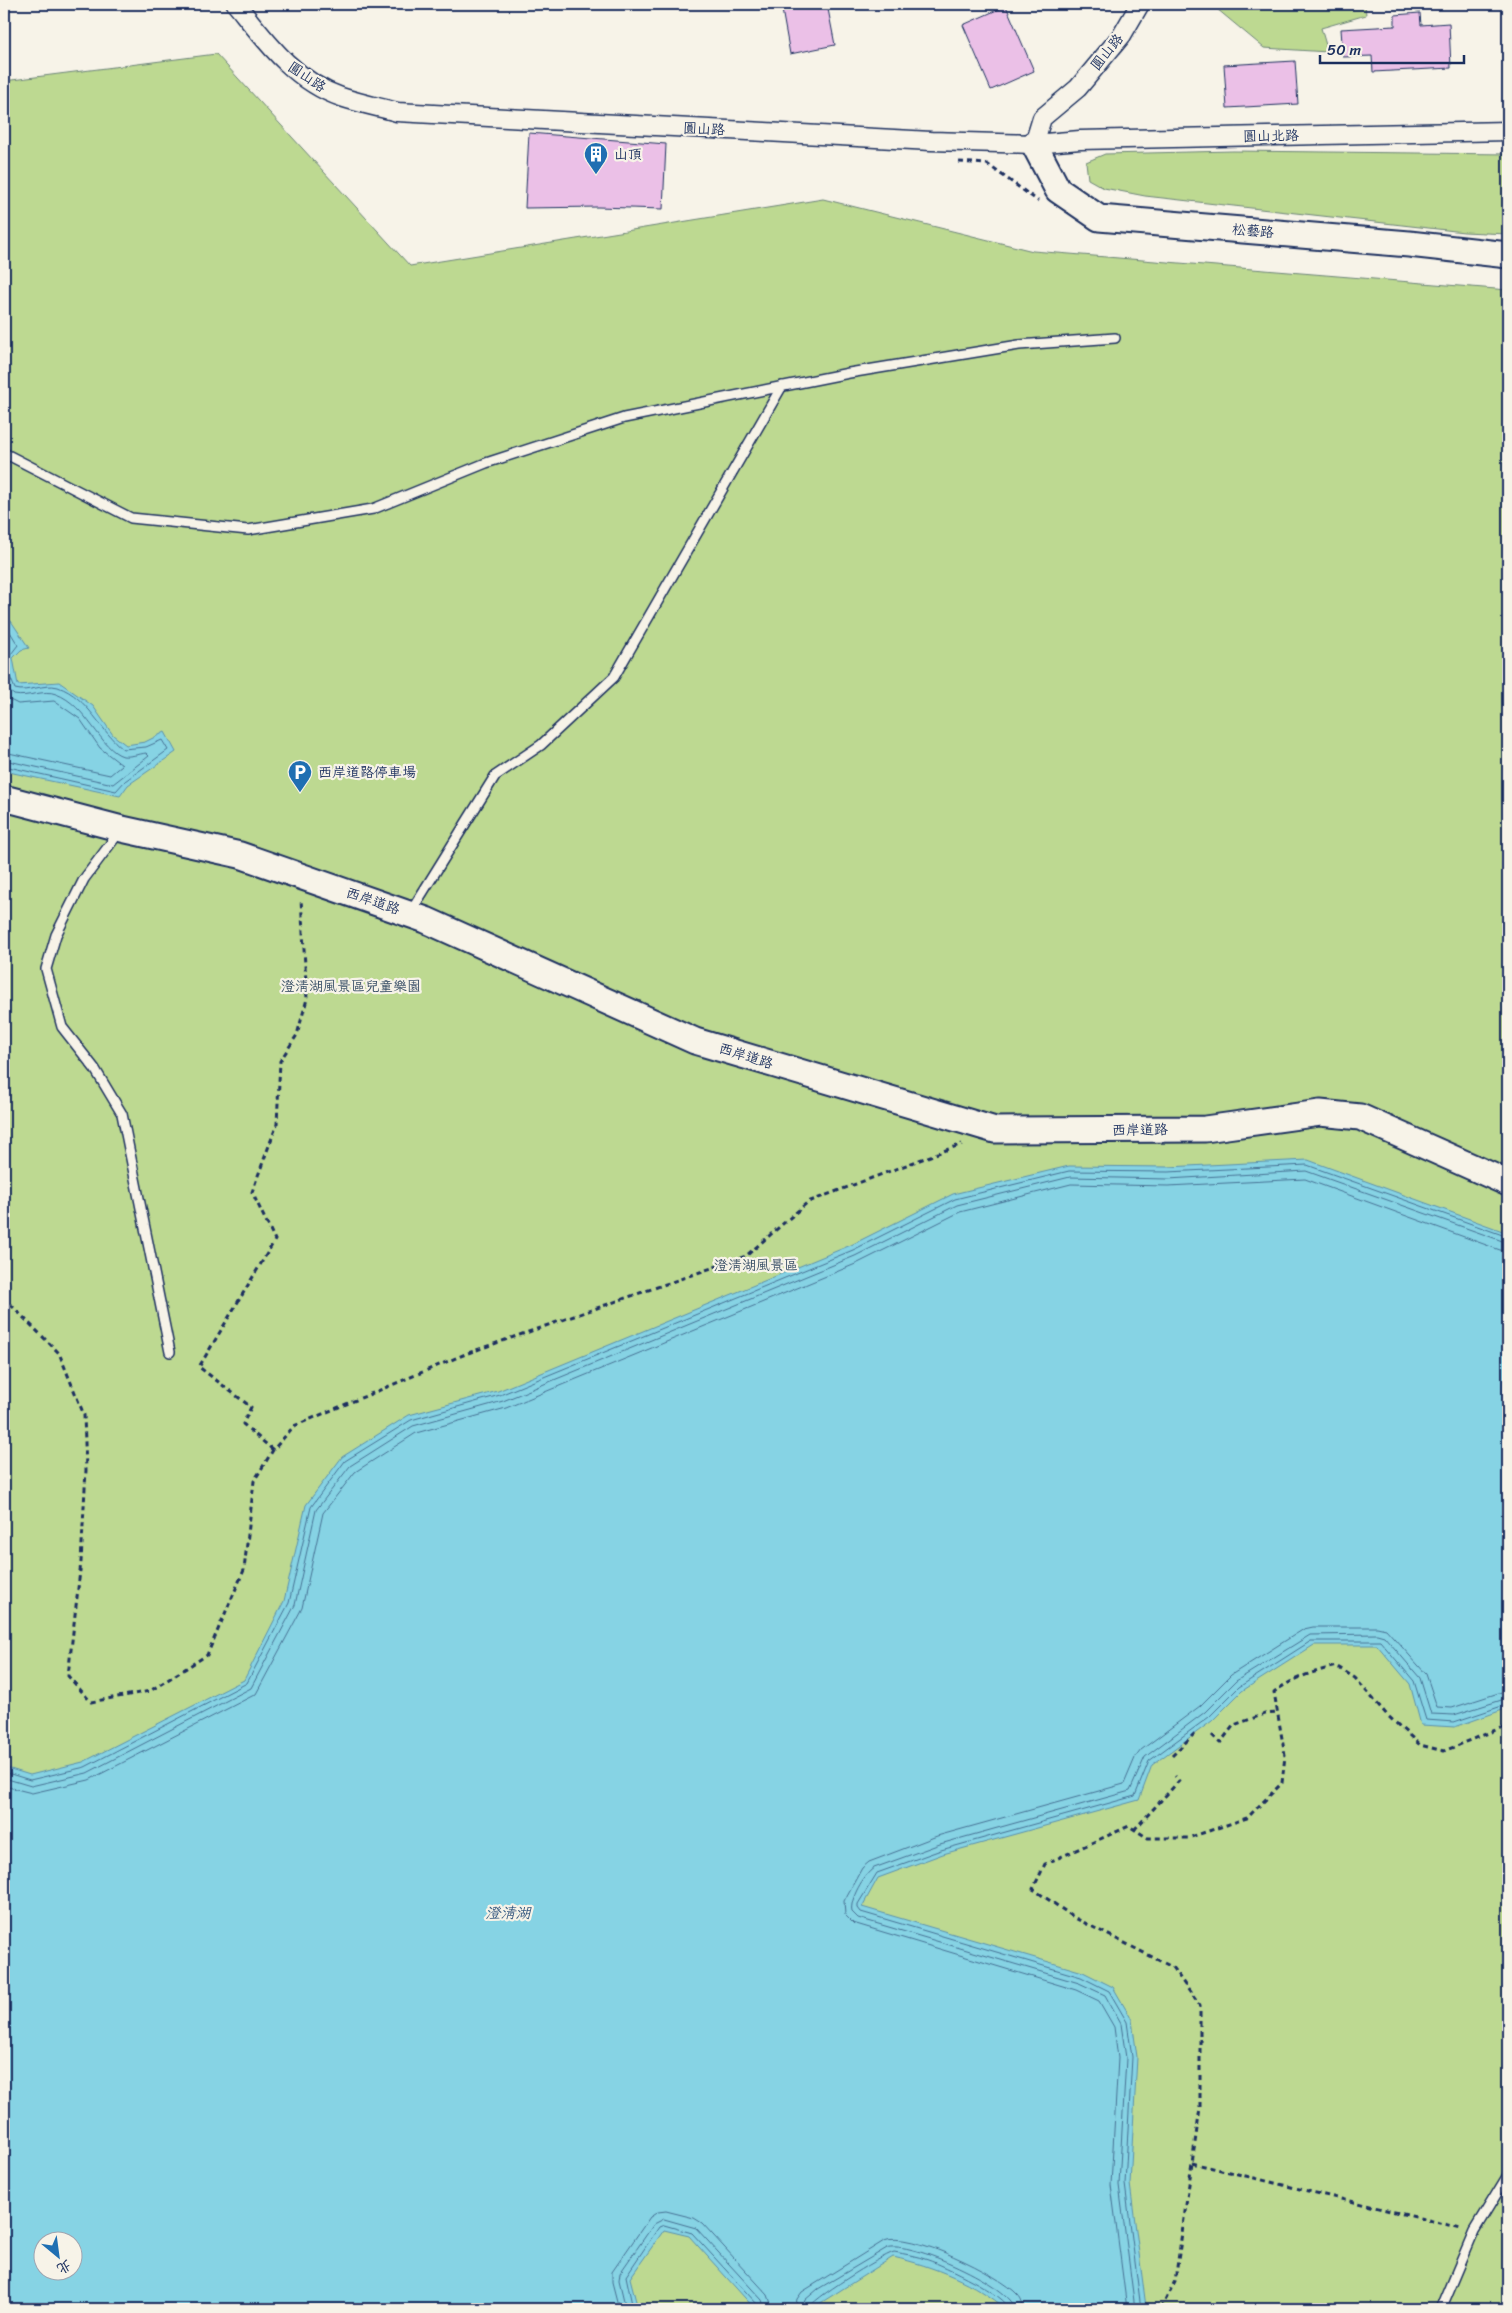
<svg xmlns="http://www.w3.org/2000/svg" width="1512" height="2313" font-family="Sriracha,'LXGW WenKai TC',sans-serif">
  <rect width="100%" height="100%" fill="#f7f3e8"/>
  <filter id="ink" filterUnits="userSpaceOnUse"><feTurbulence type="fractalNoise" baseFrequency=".02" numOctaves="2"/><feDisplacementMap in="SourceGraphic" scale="10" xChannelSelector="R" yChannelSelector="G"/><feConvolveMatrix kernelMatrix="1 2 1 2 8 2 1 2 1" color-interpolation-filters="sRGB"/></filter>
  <g filter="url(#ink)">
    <g fill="#bdd991" stroke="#6c8478" fill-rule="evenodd">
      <path d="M1211,4h154l1,11 -45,13 7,24 -64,-4z"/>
      <path d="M216,54l194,212 413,-67 210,52 475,39v2019h-1504v-2228zM42,2240h30v30h-30z"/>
      <path d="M1233,151l275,3v80l-44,-2 -319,-36 -41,-8 -16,-9 -2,-17 19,-8z"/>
    </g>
    <g fill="#86d3e4" stroke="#5b91ae" fill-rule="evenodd">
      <path d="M4,616l7,5 18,27 -8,2 -8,8 5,27 41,-3 34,24 20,29 13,10 19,-3 20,-10 11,20 -48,33 -8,11 -116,-25z"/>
      <path d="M1308,1160l200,73v475l-53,19 -34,-2 -11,-41 -33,-39h-63l-72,46 -30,30 -60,44 -13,35 -196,54 -65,24 -16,29 221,65 30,15 19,33 5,37 -7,127 16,123 -8,2h-132c-30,-26 -73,-43 -113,-52l-82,52h-56l-66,-73 -25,-6 -34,48 8,31h-634v-542l26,8 53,-13 161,-82 40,-79 22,-96 36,-48 67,-42 89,-24 353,-146 102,-51 116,-28 99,1zM42,2240h30v30h-30z"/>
    </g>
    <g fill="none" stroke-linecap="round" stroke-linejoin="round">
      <g stroke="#467194" stroke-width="1">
        <path d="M4,622l14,23 -10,13v14l7,17c13,4 29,-6 43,-2 31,11 42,44 65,62l23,-2 16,-7 6,10 -43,31 -9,10 -112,-25"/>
        <path d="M4,678l4,12 6,5c14,3 30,-6 42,-1 31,11 45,56 67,62 7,1 16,-2 23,-3l3,3 -36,28 -109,-24"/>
        <path d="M4,697l14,7 36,-3 26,18 20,29 22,17 -12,10 -106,-23"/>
        <path d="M4,1772l26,8 55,-13 162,-84 42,-80 22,-96 34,-46 66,-41 89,-25 353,-145 102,-51 114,-28 99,1 139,-7 201,72"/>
        <path d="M4,1778l27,8 56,-13 164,-85 44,-83 21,-95 34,-44 63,-40 90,-25 352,-145 102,-51 113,-28 98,2 138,-8 202,72"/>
        <path d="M4,1786l28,7 57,-13 167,-86 46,-86 21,-95 32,-41 61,-39 90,-25 352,-145 102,-51 111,-28 97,2 137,-7 195,71 8,1"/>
        <path d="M619,2309l-7,-27v-10l38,-55 8,-5 8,-1 28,7 8,5 66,72 5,14"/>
        <path d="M626,2309l-7,-29 1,-7 34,-49 10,-5 32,9 66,72 3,9"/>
        <path d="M633,2309l-7,-33 33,-49 5,-2 28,8 65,71 2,5"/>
        <path d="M795,2309l2,-10 5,-7 82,-51c24,-11 117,34 134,54 4,4 5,9 5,14"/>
        <path d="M802,2309l3,-9 13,-11 69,-41c21,-9 127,39 128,61"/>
        <path d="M808,2309c2,-9 73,-53 86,-57 11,2 23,4 34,8 15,5 79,35 81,49"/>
        <path d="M1127,2309l-16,-124 7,-127 -4,-31 -15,-26 -23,-11 -223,-67 -8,-8 -1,-14 18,-33 7,-6 68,-26 187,-52 11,-26 6,-8 59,-44 31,-31 73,-46 9,-2h64l9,2 40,45 11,33 15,1 56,-18"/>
        <path d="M1135,2309l-16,-124 7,-127 -5,-34 -16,-29 -26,-12 -221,-65 -6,-6c-3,-12 12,-38 22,-44l66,-24 190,-53 15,-34 60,-45 31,-31 74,-46 67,-1 7,2 36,42 11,36 23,1 54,-17"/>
        <path d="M1141,2309l-16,-125 7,-127 -5,-35 -18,-31 -28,-14 -220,-65 -3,-4v-4l19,-31 64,-23 194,-54 14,-35 60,-44 30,-30 72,-46h69l34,40 12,39 28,2 54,-18"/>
      </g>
    </g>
    <g fill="#ebc0e7" stroke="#1b2f5e">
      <path d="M781,4h46l8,41 -45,9z"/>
      <path d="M1006,6l28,65 -43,19 -28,-65z"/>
      <path d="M1420,13l1,12 28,-2 2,45 -78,4 -1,-16 -29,1 -2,-28 54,-3v-11z"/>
      <path d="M1295,61l3,43 -71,4 -3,-43z"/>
      <path d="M529,133l137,11 -3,65 -65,-2 -73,1z"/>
    </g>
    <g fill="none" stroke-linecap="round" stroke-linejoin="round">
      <g stroke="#1b2f5e" stroke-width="12">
        <g id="lane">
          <path d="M4,453l127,65 117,12 125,-21 113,-46 138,-45 225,-45 170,-28 96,-7"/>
          <path d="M120,831l-36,48 -28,56 -10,34 16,58 33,42 27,45 48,238"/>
          <path d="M410,913l85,-137 46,-31 73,-68 168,-291"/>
          <path d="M1441,2309l33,-78 34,-56"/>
        </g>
      </g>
      <g stroke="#1b2f5e" stroke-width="21">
        <g id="street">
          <path d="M236,4c29,36 58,77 105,93 18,6 37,10 56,15l534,29 103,3 46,-4 428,-9"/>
          <path d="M1034,144l8,-26 36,-30 44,-53 18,-31"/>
        </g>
      </g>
      <g stroke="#1b2f5e" stroke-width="29">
        <g id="secondary">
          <path d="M1034,144l24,46 41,28 310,26 99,11"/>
          <path d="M4,798l118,31 118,26 186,65 269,121 300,89 210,-1 115,-16 40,4 148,66"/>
        </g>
      </g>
      <g stroke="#1b2f5e" stroke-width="3" stroke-dasharray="5 4" stroke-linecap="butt">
        <path d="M959,162l28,2 51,37"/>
        <path d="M4,1298l55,55 25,62 2,55 -5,92 -13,114 23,26 59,-11 57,-36 37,-85 10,-89 19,-31 21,-24 174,-73 278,-97 62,-54 154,-58"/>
        <path d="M273,1450l-30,-26 8,-17 -52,-40 76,-127 -23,-48 25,-68 3,-63 17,-26 10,-36 -6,-100"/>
        <path d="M1212,1735l8,8 14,-18 31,-11 12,-1"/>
        <path d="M1172,1756l22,-22"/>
        <path d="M1134,1830l45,-49 -4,-5"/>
        <path d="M1192,2163l269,65"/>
        <path d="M1161,2309l14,-28 25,-173v-102l-28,-39 -97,-49 -42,-29 12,-25 84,-38 19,12h40l59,-20 35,-35 3,-27 -11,-64c19,-14 39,-20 62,-26l19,12 32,37 33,30 24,6 64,-26"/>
      </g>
      <use href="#lane" stroke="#f7f3e8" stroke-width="9"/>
      <use href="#street" stroke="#f7f3e8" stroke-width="18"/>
      <use href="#secondary" stroke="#f7f3e8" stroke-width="25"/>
    </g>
  </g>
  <defs>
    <g id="building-pin" transform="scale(1.25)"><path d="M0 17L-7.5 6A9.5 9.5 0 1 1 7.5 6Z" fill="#1f6fb2" stroke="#f7f3e8"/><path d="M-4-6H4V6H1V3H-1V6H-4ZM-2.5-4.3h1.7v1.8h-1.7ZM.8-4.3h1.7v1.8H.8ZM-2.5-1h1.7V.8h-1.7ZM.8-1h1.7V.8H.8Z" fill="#fff"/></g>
    <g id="parking-pin" transform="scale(1.25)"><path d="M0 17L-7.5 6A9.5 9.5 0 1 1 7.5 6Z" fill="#1f6fb2" stroke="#f7f3e8"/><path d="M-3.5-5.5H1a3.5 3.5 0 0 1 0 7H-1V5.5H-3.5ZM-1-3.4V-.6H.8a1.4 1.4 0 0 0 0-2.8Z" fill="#fff"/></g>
  </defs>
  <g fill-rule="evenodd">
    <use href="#building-pin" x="596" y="154"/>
    <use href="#parking-pin" x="300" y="772"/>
  </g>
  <g text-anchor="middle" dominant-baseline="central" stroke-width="4.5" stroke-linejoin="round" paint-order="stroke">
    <g font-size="14" fill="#1b2f5e" stroke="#f7f3e8">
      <text transform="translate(1107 52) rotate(-51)">圓山路</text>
      <text transform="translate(307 77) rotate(34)">圓山路</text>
      <text transform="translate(704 129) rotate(3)">圓山路</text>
      <text transform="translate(1271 136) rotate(-1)">圓山北路</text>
      <text transform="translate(1253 231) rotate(5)">松藝路</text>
      <text transform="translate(373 901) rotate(19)">西岸道路</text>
      <text transform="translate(746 1056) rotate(17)">西岸道路</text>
      <text transform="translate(1140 1130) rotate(-1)">西岸道路</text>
    </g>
    <g font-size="14" fill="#1b2f5e" stroke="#f7f3e8" text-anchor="start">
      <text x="614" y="154">山頂</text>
      <text x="318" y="772">西岸道路停車場</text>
    </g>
    <g font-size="14" fill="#3b5168" stroke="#f7f3e8">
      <text x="351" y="986">澄清湖風景區兒童樂園</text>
      <text x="756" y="1265">澄清湖風景區</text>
    </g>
    <g font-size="15" font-style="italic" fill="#365880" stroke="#f7f3e8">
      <text x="508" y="1913">澄清湖</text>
    </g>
  </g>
  <rect width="1512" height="2313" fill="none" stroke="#f7f3e8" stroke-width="20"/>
  <rect x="10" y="10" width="1492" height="2293" fill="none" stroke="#1b2f5e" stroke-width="2" filter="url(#ink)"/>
  <g transform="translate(58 2256) rotate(151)"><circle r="24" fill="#f7f3e8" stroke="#9fa5b1"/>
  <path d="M0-4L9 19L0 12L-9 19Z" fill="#1f6fb2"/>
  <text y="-8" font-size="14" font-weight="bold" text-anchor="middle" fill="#1b2f5e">北</text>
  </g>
  <path d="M1320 55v8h144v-8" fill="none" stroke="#1b2f5e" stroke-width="2.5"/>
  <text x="1327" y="55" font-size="15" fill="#1b2f5e" stroke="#f7f3e8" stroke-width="4" paint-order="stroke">50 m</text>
</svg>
